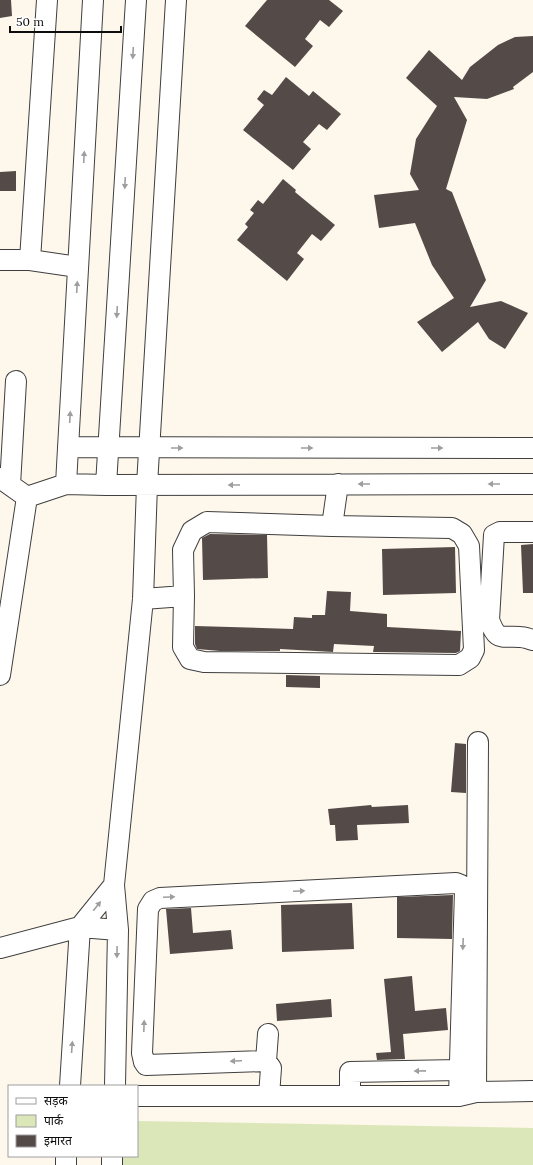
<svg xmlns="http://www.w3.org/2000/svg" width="533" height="1165" viewBox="0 0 533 1165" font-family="Lora,'Noto Sans Devanagari',serif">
<rect width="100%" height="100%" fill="#fef7ec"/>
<path fill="#dbe7b8" d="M137 1121 533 1128V1165H122V1156H137Z"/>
<path fill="#544b49" d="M0 0H11L12 16 0 18Z
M267 0H329L343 11 329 27 320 20 305 39 313 46 295 67 245 26Z
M533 36V72L513 87 514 89 487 99 454 97 467 120 446 189 452 192 486 280 470 307 501 301 528 313 505 349 489 339 478 322 442 352 417 322 454 298 432 265 415 223 379 228 374 195 419 190 410 174 416 139 437 106 406 78 429 50 462 80 470 67 498 45 515 37Z
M286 77 309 96 313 91 341 114 327 130 319 124 303 142 311 149 293 170 243 130 264 105 257 99 264 90 272 95Z
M16 171V191H0V172Z
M283 179 296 190 295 192 335 225 321 241 312 234 297 253 304 259 287 281 237 240 248 227 245 224 254 213 250 210 258 200 263 204Z
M210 534 267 535 268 578 203 580 202 538Z
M533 544V593H523L521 545Z
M455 547 456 593 383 595 382 549Z
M327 591 351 592 350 611 387 614V627L461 631 460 651 456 653 373 652 374 646 334 644 333 652 280 649V651H220L197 649 195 644V626L293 629 294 617 312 618V615H325Z
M286 675 320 676V688L286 687Z
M455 743 466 744V793L451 792Z
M371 805 372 807 408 805 409 823 357 825 358 840 336 841 335 825H330L328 809Z
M453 895 452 939 397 938V897Z
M352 903 354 949 282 952 281 905Z
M191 908 193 933 231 930 233 949 170 954 166 909Z
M412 976 415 1011 446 1008 448 1030 403 1034 405 1059 377 1060 376 1053 391 1052 384 979Z
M331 999 332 1017 277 1021 276 1004Z"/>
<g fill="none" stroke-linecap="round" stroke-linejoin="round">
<g stroke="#3f3f3f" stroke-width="22">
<path id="minor" d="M0 260H30L78 267
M30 260 47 0
M68 447 533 448
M0 478 27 497 66 484 106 485 533 484
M66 484 93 0
M10 485 16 381
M106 485 136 0
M533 532H500L494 535 489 620C498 643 501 635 520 637 524 637 529 639 533 640
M184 596 183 550 192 531 207 522 332 526
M143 599 184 596 183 647 190 659 204 662 459 665 470 658 474 650 469 546 462 534 452 528 332 526 338 484
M0 675 27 497
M0 948 80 927 118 930
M266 1061 268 1034
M70 1086 80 927 114 885
M115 1086 118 930 114 885 143 599 147 485 176 0
M476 1092 478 742
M137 1096H459L476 1092 533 1091
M269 1096 271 1068 266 1061 146 1065 144 1062 142 1053 148 909 153 901 160 898 456 883 461 885 465 890 459 1096
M350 1096V1072L459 1070
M66 1165V1156
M112 1165V1156"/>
</g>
<use href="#minor" stroke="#fff" stroke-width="20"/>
</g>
<defs><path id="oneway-solid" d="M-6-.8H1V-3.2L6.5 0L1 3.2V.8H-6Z"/></defs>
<g fill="#9e9e9e">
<use href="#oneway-solid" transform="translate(133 53) rotate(93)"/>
<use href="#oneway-solid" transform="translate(84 157) rotate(-87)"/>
<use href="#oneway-solid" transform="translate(125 183) rotate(93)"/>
<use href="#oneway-solid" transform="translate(77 287) rotate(-87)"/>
<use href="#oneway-solid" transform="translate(117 312) rotate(93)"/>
<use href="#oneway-solid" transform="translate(70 417) rotate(-87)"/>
<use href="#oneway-solid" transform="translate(177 448)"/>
<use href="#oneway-solid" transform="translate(307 448)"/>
<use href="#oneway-solid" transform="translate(437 448)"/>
<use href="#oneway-solid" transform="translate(364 484) rotate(180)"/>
<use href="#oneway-solid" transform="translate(494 484) rotate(180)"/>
<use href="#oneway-solid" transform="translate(234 485) rotate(180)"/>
<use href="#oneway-solid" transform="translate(299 891) rotate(-3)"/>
<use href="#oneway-solid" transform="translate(169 897) rotate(-3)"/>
<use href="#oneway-solid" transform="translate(97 906) rotate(-51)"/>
<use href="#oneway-solid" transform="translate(463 944) rotate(92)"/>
<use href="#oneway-solid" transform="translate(117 952) rotate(91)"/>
<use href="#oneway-solid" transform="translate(144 1026) rotate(-88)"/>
<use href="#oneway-solid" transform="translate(72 1047) rotate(-86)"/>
<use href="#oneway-solid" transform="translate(236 1061) rotate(178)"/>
<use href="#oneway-solid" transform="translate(420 1071) rotate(179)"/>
</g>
<rect x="8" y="1085" width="130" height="72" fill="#ffffff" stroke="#9e9e9e"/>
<rect x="16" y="1098" width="20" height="6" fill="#ffffff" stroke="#9e9e9e"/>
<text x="44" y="1105" font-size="12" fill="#0c0c0c">सड़क</text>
<rect x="16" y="1115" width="20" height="12" fill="#dbe7b8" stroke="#9e9e9e"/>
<text x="44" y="1125" font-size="12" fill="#0c0c0c">पार्क</text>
<rect x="16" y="1135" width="20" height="12" fill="#544b49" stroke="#9e9e9e"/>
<text x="44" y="1145" font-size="12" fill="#0c0c0c">इमारत</text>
<path d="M10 26v6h111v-6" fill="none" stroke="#0c0c0c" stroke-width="2"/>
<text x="16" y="26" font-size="12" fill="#0c0c0c" stroke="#ffffff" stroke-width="3" paint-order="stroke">50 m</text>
</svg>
